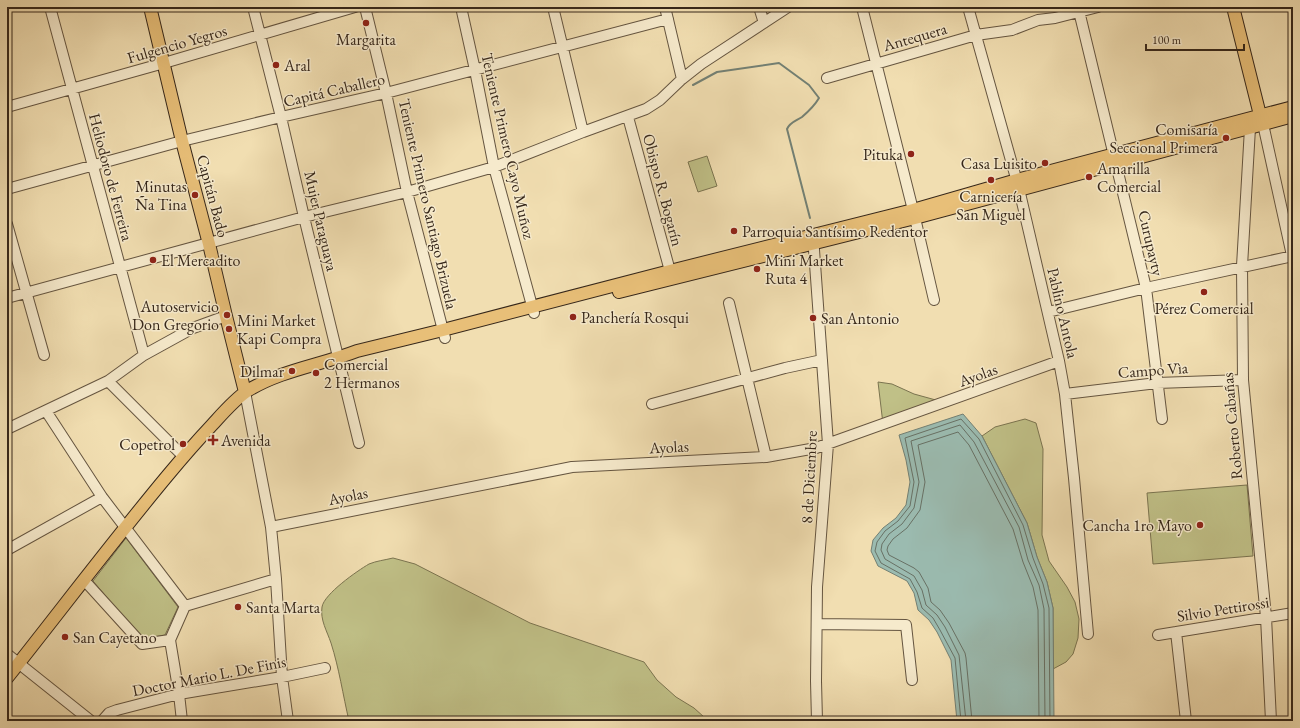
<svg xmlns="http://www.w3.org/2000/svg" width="1300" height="728" viewBox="0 0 1300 728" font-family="'EB Garamond',serif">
<rect width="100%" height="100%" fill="#f1deb1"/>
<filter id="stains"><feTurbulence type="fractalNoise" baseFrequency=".005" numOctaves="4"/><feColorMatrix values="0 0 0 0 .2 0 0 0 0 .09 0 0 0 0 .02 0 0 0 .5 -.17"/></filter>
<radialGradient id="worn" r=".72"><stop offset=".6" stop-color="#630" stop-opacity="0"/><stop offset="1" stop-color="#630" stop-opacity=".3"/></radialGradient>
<path fill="#c0c087" stroke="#7b7450" d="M707 156 717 186 698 192 688 162Z
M878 382 892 384 914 394 943 402 883 424Z
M1025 419 1036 423 1043 449 1042 535 1049 561 1067 587 1075 602 1079 619 1078 638 1073 654 1066 662 1053 669V608L1047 582 1037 557 1027 523 982 436 995 427Z
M1247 485 1253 556 1153 564 1147 493Z
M126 538 178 607 165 635 142 639 93 581Z
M393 558 415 564 530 623 644 662 657 680 676 697 694 708 704 717 706 721H349C343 695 339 668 331 643 327 631 320 620 322 607 324 594 357 571 369 564 376 561 385 560 393 558Z"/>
<path fill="#9bbbb0" stroke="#738074" d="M963 414 982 436 1027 523 1037 557 1047 582 1053 608 1054 721H957L951 660 937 632 929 620 918 610 914 593 907 581 878 566 871 551 873 540 883 528 896 518 906 505 910 482 906 460 899 435Z"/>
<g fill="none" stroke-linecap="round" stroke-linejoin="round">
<path stroke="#687165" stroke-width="1" d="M961 721 955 658 940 630 933 618 922 608 917 592 910 579 881 563 875 551 877 542 885 531 898 521 910 506 914 482 905 438 961 419 979 439 1023 525 1033 558 1043 584 1049 608 1050 721
M966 721 959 655 945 627 937 615 926 605 922 590 914 576 885 559 881 550 882 544 889 534 902 524 914 508 919 482 911 441 960 425 974 442 1019 527 1028 560 1039 585 1044 609 1045 721
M972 721 966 658 965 653 949 623 940 610 931 602 928 588 919 572 914 568 889 555 887 550 888 546 893 539 907 528 920 510 925 482 918 445 958 432 969 445 1013 529 1023 562 1033 587 1038 610 1039 721"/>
<path stroke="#738074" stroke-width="2" d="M693 85 717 72 779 63 809 85 819 98C815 105 809 111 802 117 796 121 790 122 787 129L810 218"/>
<g stroke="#655540" stroke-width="12">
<path id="minor" d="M50 7 144 355
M253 7 281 117 304 217 359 443
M365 7 386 93 407 192 445 338
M461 7 475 70 494 167 534 313
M553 7 583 132
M665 7 682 79
M759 7 764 23
M862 7 915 218 934 300
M968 7 1019 189 1059 361 1065 394 1074 478 1088 634
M1078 7 1146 288 1162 419
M827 78 976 35 1012 30 1038 20 1055 18 1098 7
M7 107 164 63 355 7
M628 117 670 271
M1261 118 1263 124 1293 260
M1250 128 1242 266 1243 380 1266 617 1271 721
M7 189 182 141 281 117 386 93 668 19
M7 224 44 355
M813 236 828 444 817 587 816 681 817 721
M7 298 304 217 407 192 494 167 583 132 646 109 660 100 682 79 701 64 788 7
M729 303 766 457
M1048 312 1146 288 1293 256
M108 381 183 456
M245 392 271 527 276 579 282 677 288 721
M1065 394 1157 383 1243 380
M652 404 785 368 822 360
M46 411 102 497 185 606
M7 429 108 381 144 355 193 328 226 316
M271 527 572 467 766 457 816 448 1059 361
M7 550 102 497
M84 580 142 644 170 640
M817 624 906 625 912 680
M1176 632 1186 721
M1158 635 1293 613
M7 654 91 721
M102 721 109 713 117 710 179 694 282 677 325 668
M182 721 179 694 170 640 185 606 276 579"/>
</g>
<g stroke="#36271a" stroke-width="14">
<path id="major" d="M150 7 182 141 209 244 226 316 245 392
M1233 7 1260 115
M619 292 915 218 1293 116
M7 678C61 610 113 541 168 475 183 457 197 441 212 425 223 413 234 400 247 391 281 370 321 365 357 351L443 330 670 271 913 210 1017 180 1293 107"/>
</g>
<use href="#minor" stroke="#f6eacc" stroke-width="10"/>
<use href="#major" stroke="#e8bf78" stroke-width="12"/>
</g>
<g fill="#8f2418" stroke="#f6eacc" stroke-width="1.5">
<circle cx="366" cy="23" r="4"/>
<circle cx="276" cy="65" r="4"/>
<circle cx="1226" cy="138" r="4"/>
<circle cx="911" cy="154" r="4"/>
<circle cx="1045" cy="163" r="4"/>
<circle cx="1089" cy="177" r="4"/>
<circle cx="991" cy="180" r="4"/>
<circle cx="195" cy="195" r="4"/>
<circle cx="734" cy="231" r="4"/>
<circle cx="153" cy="260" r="4"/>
<circle cx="757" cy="269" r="4"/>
<circle cx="1204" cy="292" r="4"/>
<circle cx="227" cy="315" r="4"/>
<circle cx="573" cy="317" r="4"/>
<circle cx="813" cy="318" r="4"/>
<circle cx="229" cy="329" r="4"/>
<circle cx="292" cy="371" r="4"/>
<circle cx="316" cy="373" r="4"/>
<path d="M211 434h4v4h4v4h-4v4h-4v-4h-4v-4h4z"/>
<circle cx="183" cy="444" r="4"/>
<circle cx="1200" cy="525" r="4"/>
<circle cx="238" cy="607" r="4"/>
<circle cx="65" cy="637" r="4"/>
</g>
<g text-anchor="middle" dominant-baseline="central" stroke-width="3" stroke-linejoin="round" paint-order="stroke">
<g font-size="16" fill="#36271a" stroke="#f6eacc">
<text transform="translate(915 37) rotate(-16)">Antequera</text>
<text transform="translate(177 44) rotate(-16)">Fulgencio Yegros</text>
<text transform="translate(334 90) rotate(-13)">Capitá Caballero</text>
<text transform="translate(508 146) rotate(77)">Teniente Primero Cayo Muñoz</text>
<text transform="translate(111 177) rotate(75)">Heliodoro de Ferreira</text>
<text transform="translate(663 190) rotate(75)">Obispo R. Bogarín</text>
<text transform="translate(213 196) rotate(75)">Capitán Bado</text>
<text transform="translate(428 204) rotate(77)">Teniente Primero Santiago Brizuela</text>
<text transform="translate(321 221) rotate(77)">Mujer Paraguaya</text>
<text transform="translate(1151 243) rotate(77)">Curupayty</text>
<text transform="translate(1063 313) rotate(77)">Pablino Antola</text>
<text transform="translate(1153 370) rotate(-4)">Campo Vìa</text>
<text transform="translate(978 375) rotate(-20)">Ayolas</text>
<text transform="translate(1232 426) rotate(-95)">Roberto Cabañas</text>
<text transform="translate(669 447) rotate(-3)">Ayolas</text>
<text transform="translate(809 477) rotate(-87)">8 de Diciembre</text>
<text transform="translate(348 496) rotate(-11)">Ayolas</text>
<text transform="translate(1223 609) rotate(-9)">Silvio Pettirossi</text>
<text transform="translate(209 676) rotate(-11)">Doctor Mario L. De Finis</text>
</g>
<g font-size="16" fill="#36271a" stroke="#f6eacc" text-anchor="start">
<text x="366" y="39" text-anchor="middle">Margarita</text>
<text x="284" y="65">Aral</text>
<text x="1218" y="129" text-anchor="end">Comisaría<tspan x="1218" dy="18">Seccional Primera</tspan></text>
<text x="903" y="154" text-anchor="end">Pituka</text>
<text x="1037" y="163" text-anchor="end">Casa Luisito</text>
<text x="1097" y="168">Amarilla<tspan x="1097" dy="18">Comercial</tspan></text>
<text x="187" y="186" text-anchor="end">Minutas<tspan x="187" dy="18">Ña Tina</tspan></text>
<text x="991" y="196" text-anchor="middle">Carnicería<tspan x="991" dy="18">San Miguel</tspan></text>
<text x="742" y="231">Parroquia Santísimo Redentor</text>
<text x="161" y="260">El Mercadito</text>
<text x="765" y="260">Mini Market<tspan x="765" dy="18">Ruta 4</tspan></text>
<text x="219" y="306" text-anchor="end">Autoservicio<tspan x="219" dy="18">Don Gregorio</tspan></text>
<text x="1204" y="308" text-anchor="middle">Pérez Comercial</text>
<text x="581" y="317">Panchería Rosqui</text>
<text x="821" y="318">San Antonio</text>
<text x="237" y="320">Mini Market<tspan x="237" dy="18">Kapi Compra</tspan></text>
<text x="324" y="364">Comercial<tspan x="324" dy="18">2 Hermanos</tspan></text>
<text x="284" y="371" text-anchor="end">Dilmar</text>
<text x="221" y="440">Avenida</text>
<text x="175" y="444" text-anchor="end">Copetrol</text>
<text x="1192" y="525" text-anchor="end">Cancha 1ro Mayo</text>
<text x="246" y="607">Santa Marta</text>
<text x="73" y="637">San Cayetano</text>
</g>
</g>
<rect width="1300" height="728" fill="none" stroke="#f1deb1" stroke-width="24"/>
<rect x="8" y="8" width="1284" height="712" fill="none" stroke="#36271a" stroke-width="2"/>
<rect x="12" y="12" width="1276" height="704" fill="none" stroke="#36271a"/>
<path d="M1146 44v6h98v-6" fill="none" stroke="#36271a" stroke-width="2"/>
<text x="1152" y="44" font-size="12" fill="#36271a" stroke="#f6eacc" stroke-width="3" paint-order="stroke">100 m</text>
<rect width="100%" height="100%" filter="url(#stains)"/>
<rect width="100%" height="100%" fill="url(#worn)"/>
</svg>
